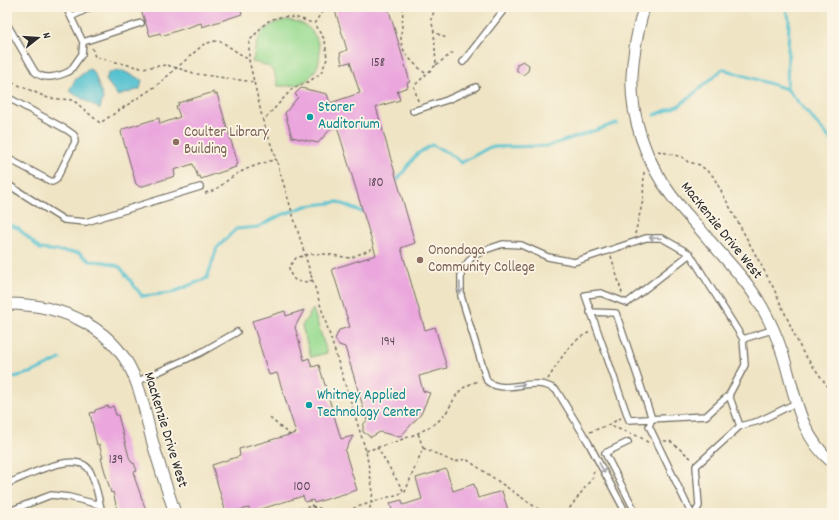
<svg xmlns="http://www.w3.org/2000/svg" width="839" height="520" viewBox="0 0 839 520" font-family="Dekko,sans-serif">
<rect width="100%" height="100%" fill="#fcf5e5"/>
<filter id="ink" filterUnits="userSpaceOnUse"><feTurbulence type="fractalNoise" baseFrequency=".025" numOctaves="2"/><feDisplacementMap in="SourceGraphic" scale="8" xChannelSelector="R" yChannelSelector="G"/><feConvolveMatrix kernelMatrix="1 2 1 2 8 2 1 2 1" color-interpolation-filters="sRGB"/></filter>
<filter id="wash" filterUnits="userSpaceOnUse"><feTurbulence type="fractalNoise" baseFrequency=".012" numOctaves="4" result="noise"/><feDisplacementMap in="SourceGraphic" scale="16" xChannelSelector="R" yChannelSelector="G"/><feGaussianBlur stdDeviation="0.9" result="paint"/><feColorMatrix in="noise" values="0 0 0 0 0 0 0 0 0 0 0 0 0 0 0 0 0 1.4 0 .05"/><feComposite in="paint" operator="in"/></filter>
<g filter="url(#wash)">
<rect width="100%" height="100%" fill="#efe4c4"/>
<path fill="#99db92" stroke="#62835e" d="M286 20C293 21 300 22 306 26 325 40 324 69 305 81 297 86 287 86 278 86 274 67 270 65 252 62 255 56 254 52 256 46 259 30 272 23 286 20Z
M313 309 327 353 311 357 302 326Z"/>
<path fill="#56c2d0" stroke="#40767e" d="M89 69 94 72 103 98 100 109 69 91 75 80Z
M123 71 142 80 140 89 118 96 106 80 109 72Z"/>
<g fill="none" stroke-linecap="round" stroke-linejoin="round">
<path stroke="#56c2d0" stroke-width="3" d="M785 7 789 19 787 89
M655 115 680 105 723 69 787 89 832 141
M395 183 417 154 432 145 449 153 461 163 490 147 548 146 617 123
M7 224 18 228 40 249 79 253 90 261 105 262 120 267 142 296 171 293 207 278 217 248 236 229 258 227 279 216 306 206 338 202 362 212 366 209
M7 379 33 372 60 359"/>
</g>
<g id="blocks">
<path fill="#eaa6dd" d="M140 7H240L242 14 202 27 201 23 161 36 160 33 150 36Z
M334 7H388L410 82 407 83 408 87 397 91 400 100 376 107 415 243 401 248 425 330 435 327 447 368 419 376 423 391 430 393 421 414 400 437 380 432 371 437 363 432V425L367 420 345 347 339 345 335 339 339 330 350 327 332 269 376 255 336 123 318 143 292 137 285 113 298 97 295 94 301 88 327 94 330 103 360 93 350 62 342 64 340 53 347 50Z
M523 61 529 65 528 71 523 75 517 71V64Z
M214 92V94H217L238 164 235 165 236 167 201 179 200 176 198 177 193 164 174 170 175 176 140 187 136 184 121 132 123 129 159 118 160 124 180 117 176 106 179 105 178 103Z
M304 310 295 327 304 360 309 358 312 367 319 365 341 439 353 436 345 451 357 490 314 503 313 500 305 502 303 496 258 510 257 513H250L249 508 226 513 212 465 240 456 239 449 296 433 277 373 269 375 252 321 285 311 286 316Z
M108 406 109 408 113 406 116 415H118L129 457 132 463H134L137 471 134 472 135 479 147 513H118L113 492 111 493 101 458H103L99 444 97 445 90 413 95 412V410Z
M446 469 453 491 474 484 478 498 502 491 509 513H393L390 503 402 500 403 505 422 499 416 478Z"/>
</g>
</g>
<g filter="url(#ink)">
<use href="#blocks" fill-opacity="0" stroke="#706c61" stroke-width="1"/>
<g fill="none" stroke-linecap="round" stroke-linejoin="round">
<g stroke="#706c61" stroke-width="8">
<path id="lane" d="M66 7 83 42 141 23
M71 17 91 7
M7 24 35 72C44 81 60 76 70 71L82 54 83 42
M463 62 506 7
M7 97 67 130 74 135 75 142 56 180 52 182 7 158
M413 111 447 100 476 87
M7 184 64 220 86 222 200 187
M690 254 627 303 601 293 585 295 629 420 706 416 729 395
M590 312 616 313 652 419 649 426 691 513
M136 382 200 353 237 332
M740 426 759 421 796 403
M628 442 605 453 636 513
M7 484C24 477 78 448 90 471 96 483 99 500 102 513
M7 512 51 495 69 497 100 505
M626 513 588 442 557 391C534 373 506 397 487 381L461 296V271L472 257 485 250 503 244 521 245 548 257 574 262 646 238H662L690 254 743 339 772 330
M695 513 699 506 696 466 740 426 729 395 745 365 743 339"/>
</g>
<g stroke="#706c61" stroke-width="13">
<path id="street" d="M644 7C638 29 633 52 632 76 630 116 646 162 671 195 683 211 697 225 710 241 728 262 749 283 762 307 770 321 777 337 782 352 795 391 798 434 832 462
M7 304C63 304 118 328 137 384 144 402 147 422 152 440 159 465 167 489 175 513"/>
</g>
<path stroke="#706c61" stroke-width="1.5" stroke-dasharray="3 3" stroke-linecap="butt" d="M402 7C404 18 401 28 401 39 401 54 416 65 426 74
M436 7 431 19 434 32 446 38
M92 48 95 57 141 68 167 65 197 74 254 82
M436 65 455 51
M7 80 48 98 73 100 100 123 156 86 204 44 219 40 249 60
M418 101 414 86 436 65 434 32
M263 121 249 60V41C255 35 261 27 267 22 280 13 301 17 313 24
M658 151 682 157 688 162 700 165 713 176 773 287 802 351 831 391 832 397
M277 162 263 121 292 89 310 81 321 73 327 59 325 40 314 24 325 7
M205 193C217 191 222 184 232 177 245 168 261 164 276 159
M635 234 643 200 644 171
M611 256 622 293
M311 275 366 451 373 492 369 513
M313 280C299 284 291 282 289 267L296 258 309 254H325L350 258 374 248
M548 379C559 362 570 339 591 332
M270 418 291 436
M608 425 621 418
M590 432 608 425 640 437 649 443
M664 441H670L692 459
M377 447 404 492
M423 448 454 462 466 459 544 513
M366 451C390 443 416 437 437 422 456 408 449 389 479 381
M313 507 319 513
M283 513 312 506 335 513
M310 513 312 506 310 501
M349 513 354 508 405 492 423 448 418 433
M566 513 593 477 594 469"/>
<use href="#lane" stroke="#fff" stroke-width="5.5"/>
<use href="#street" stroke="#fff" stroke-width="11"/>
<path stroke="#706c61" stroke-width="1.5" stroke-dasharray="3 3" stroke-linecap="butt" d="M277 162 311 275"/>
</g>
<defs><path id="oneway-shaft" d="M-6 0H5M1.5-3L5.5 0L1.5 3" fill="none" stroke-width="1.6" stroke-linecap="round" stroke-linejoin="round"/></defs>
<g stroke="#a0a0a0">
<use href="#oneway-shaft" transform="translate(655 238) rotate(-177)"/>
<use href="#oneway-shaft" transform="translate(460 288) rotate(89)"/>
<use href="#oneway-shaft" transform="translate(519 385) rotate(-7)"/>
<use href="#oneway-shaft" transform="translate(602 468) rotate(62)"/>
</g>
</g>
<g fill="#0f9aa8" stroke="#fcf5e5" stroke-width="1.5">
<circle cx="310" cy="117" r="4"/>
<circle cx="309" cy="405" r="4"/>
</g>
<g fill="#8d6e63" stroke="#fcf5e5" stroke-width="1.5">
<circle cx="176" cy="142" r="4"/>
<circle cx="420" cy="260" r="4"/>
</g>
<g text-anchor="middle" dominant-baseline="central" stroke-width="3.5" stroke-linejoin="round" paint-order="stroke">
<g font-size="13" fill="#5b4a58">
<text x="378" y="63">158</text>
<text x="376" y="183">180</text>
<text x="388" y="342">194</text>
<text x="116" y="460">139</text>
<text x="302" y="487">100</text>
</g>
<g font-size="15" fill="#0d838f" stroke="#fcf5e5" text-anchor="start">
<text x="318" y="108">Storer<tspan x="318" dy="17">Auditorium</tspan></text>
<text x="317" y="396">Whitney Applied<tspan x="317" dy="17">Technology Center</tspan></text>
</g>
<g font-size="15" fill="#785e54" stroke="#fcf5e5" text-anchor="start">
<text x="184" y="133">Coulter Library<tspan x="184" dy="17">Building</tspan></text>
<text x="428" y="251">Onondaga<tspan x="428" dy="17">Community College</tspan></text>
</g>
<g font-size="15" fill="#2b2b2b" stroke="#fcf5e5">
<text transform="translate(721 231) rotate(51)">MacKenzie Drive West</text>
<text transform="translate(165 430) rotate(73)">MacKenzie Drive West</text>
</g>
</g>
<rect width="839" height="520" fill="none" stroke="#fcf5e5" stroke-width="24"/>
<g transform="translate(38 38) rotate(73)" stroke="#fcf5e5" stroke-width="3" paint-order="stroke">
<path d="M0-3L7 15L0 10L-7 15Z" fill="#2b2b2b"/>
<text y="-6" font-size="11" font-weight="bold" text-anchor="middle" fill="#2b2b2b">N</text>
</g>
</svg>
